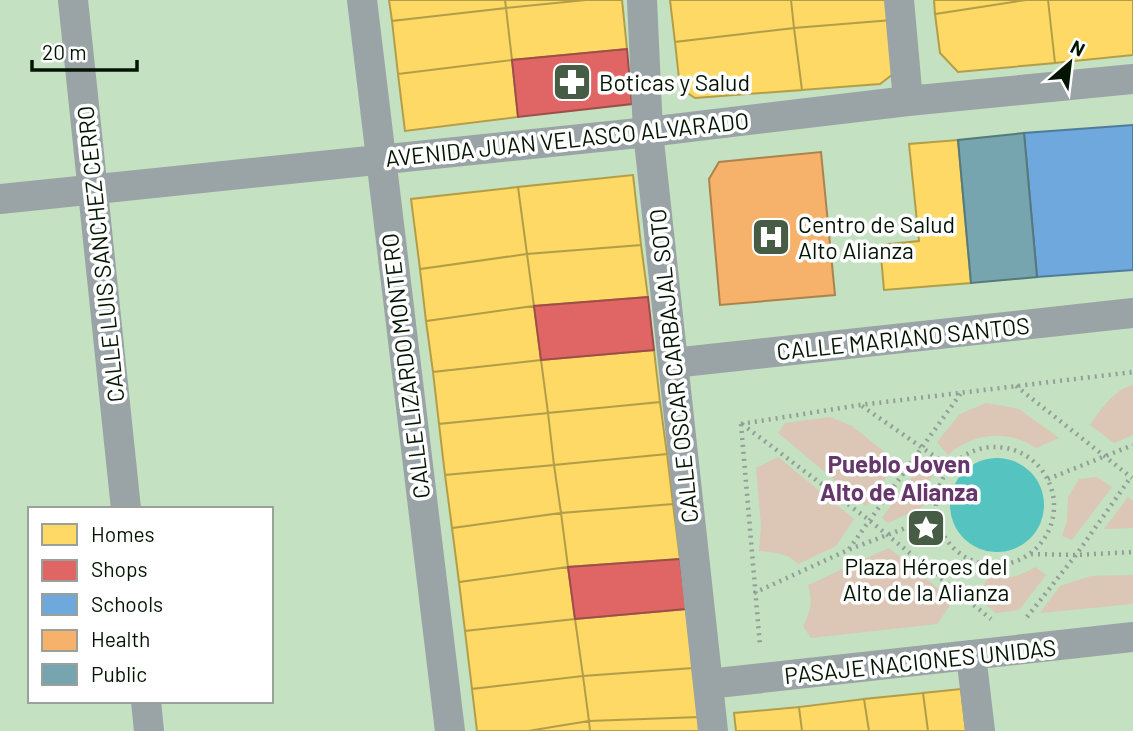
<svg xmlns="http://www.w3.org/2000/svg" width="1133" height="731" viewBox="0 0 1133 731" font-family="Barlow,sans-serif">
<rect width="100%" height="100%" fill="#c4e1c1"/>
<path fill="#dcc6b6" d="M1133 385V435L1114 443 1090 425C1100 410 1115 389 1133 385Z
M986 403 1019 409 1059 438 1036 448C1008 429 972 433 948 455L937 442 960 414Z
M830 417 852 426 897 462 866 506 778 433 785 423Z
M778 457 854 519 836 546 798 564C788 553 773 552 759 551L761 525 756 468Z
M924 460 937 467 928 484 924 506 888 523 882 518Z
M1097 477 1112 487 1072 540 1062 536 1067 521 1068 497 1079 479Z
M1128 497 1133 501V528L1104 529Z
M889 548 953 601 937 624 811 638 803 626C811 611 813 601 808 585Z
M1035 567 1046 575 1019 610 996 613 977 597 988 578C1005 579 1020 577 1035 567Z
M1133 575V604L1040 613 1060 586 1091 576Z"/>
<path fill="#55c3c0" d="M950 505a47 47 0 1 1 94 0a47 47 0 1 1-94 0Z"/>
<path fill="#ffd966" stroke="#b39e48" stroke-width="2" d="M389 0H505L506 8 392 21Z
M505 0H586L506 8Z
M586 0H622L627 49 512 60 506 8Z
M670 0H791L794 28 675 42Z
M791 0H890L892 20 794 28Z
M934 0H1026L935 14Z
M1026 0H1048L1055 63 958 72 940 53 935 14Z
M1048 0H1133V55L1055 63Z
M506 8 512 60 398 74 392 21Z
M892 20 897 71 880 84 802 90 794 28Z
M794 28 802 90 695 98 680 88 675 42Z
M512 60 518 117 405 131 398 74Z
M958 140 971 283 884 290 880 245 919 241 909 144Z
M633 175 641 245 527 254 518 187Z
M518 187 527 254 420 269 411 199Z
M641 245 648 297 534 306 527 254Z
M527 254 534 306 426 321 420 269Z
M534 306 541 360 433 372 426 321Z
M654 350 660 402 548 413 541 360Z
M541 360 548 413 439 424 433 372Z
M660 402 667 454 554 465 548 413Z
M548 413 554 465 445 475 439 424Z
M667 454 673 504 561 513 554 465Z
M554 465 561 513 452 528 445 475Z
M673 504 680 559 568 567 561 513Z
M561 513 568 567 459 582 452 528Z
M568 567 575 619 465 631 459 582Z
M686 609 693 668 583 676 575 619Z
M575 619 583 676 472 689 465 631Z
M693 668 699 717 589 721 583 676Z
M583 676 589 721 528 731H477L472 689Z
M961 689 966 731H928L923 693Z
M923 693 928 731H869L864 699Z
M864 699 869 731H802L799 707Z
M799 707 802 731H736L734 713Z
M699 717 700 731H590L589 721Z
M589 721 590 731H528Z"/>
<path fill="#e06666" stroke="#9e4e48" stroke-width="2" d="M627 49 632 104 518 117 512 60Z
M648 297 654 350 541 360 534 306Z
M680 559 686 609 575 619 568 567Z"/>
<path fill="#6fa8dc" stroke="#4f7c9b" stroke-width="2" d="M1133 125V270L1037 277 1024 133Z"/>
<path fill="#f6b26b" stroke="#ad834c" stroke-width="2" d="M821 152 835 295 720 305 709 179 719 162Z"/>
<path fill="#76a5af" stroke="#547a7b" stroke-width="2" d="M1024 133 1037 277 971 283 958 140Z"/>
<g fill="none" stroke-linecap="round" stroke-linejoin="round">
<path stroke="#929e98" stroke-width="4.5" stroke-dasharray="2 5" stroke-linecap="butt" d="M1016 386 1132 478
M862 406 950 467
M741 424 760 646
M741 424 860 405 1133 372
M742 424 869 520 991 619
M936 506a59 59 0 1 1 118 0a59 59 0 1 1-118 0Z
M1048 479 1133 445
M849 549 961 393
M1031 554 1076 555 1133 552
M754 593 848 550 937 516
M1027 617 1076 555 1131 477"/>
<path stroke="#9aa3a6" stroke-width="30" d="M73 0 126 509
M362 0 450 731
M642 0 648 132 713 731
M899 0 908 101
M0 199 648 132 908 101 1133 79
M673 363 1133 313
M971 655 980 731
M708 684 1133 637
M146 701 149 731"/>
</g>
<defs>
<g id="pharmacy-square" transform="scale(2.0125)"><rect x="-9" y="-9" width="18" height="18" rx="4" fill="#475c45" stroke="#fff"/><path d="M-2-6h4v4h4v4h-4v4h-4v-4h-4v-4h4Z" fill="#fff"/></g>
<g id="hospital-square" transform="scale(2.0125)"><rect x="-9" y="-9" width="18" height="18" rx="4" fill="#475c45" stroke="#fff"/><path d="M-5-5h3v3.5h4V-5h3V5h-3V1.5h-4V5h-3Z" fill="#fff"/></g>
<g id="sight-square" transform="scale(2.0125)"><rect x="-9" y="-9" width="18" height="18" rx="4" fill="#475c45" stroke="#fff"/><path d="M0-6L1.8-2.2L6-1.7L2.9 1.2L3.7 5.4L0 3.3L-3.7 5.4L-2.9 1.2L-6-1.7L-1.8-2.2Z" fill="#fff"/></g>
</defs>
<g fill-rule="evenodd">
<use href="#pharmacy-square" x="572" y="82"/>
<use href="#hospital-square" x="771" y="237"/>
<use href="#sight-square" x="926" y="528"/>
</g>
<g text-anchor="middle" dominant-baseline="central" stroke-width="7" stroke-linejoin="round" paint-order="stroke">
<g font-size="23" fill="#031502" stroke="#fff" text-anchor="start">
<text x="599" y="82">Boticas y Salud</text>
<text x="798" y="224">Centro de Salud<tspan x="798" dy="26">Alto Alianza</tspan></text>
<text x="926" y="566" text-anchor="middle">Plaza Héroes del<tspan x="926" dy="26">Alto de la Alianza</tspan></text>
</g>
<g font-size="23" fill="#031502" stroke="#fff">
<text transform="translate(567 139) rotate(-6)">AVENIDA JUAN VELASCO ALVARADO</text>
<text transform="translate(100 254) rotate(-96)">CALLE LUIS SANCHEZ CERRO</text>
<text transform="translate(903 338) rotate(-6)">CALLE MARIANO SANTOS</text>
<text transform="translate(405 366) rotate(-97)">CALLE LIZARDO MONTERO</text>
<text transform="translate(673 366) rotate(-96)">CALLE OSCAR CARBAJAL SOTO</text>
<text transform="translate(920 661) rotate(-6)">PASAJE NACIONES UNIDAS</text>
</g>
<g font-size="24" font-weight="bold" fill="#65376c" stroke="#fff">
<text x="899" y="463">Pueblo Joven<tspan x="899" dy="28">Alto de Alianza</tspan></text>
</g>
</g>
<rect x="28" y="507" width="245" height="196" fill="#ffffff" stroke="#9aa19a" stroke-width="2"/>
<rect x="42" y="524" width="35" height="21" fill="#ffd966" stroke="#9aa19a" stroke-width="2"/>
<text x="91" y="542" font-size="21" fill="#031502">Homes</text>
<rect x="42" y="560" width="35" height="21" fill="#e06666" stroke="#9aa19a" stroke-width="2"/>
<text x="91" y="577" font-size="21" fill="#031502">Shops</text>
<rect x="42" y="594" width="35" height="21" fill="#6fa8dc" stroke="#9aa19a" stroke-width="2"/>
<text x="91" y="612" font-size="21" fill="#031502">Schools</text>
<rect x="42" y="630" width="35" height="21" fill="#f6b26b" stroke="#9aa19a" stroke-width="2"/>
<text x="91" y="647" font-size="21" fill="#031502">Health</text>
<rect x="42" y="664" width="35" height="21" fill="#76a5af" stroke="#9aa19a" stroke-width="2"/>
<text x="91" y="682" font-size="21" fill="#031502">Public</text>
<g transform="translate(1070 63) rotate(28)" stroke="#ffffff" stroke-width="5" paint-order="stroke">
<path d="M0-5L12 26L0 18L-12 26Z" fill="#031502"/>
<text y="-10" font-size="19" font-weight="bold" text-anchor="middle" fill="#031502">N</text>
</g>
<path d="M32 60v10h105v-10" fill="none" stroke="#031502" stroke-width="3.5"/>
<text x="42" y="60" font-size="21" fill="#031502" stroke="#ffffff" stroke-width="5" paint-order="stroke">20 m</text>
</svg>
